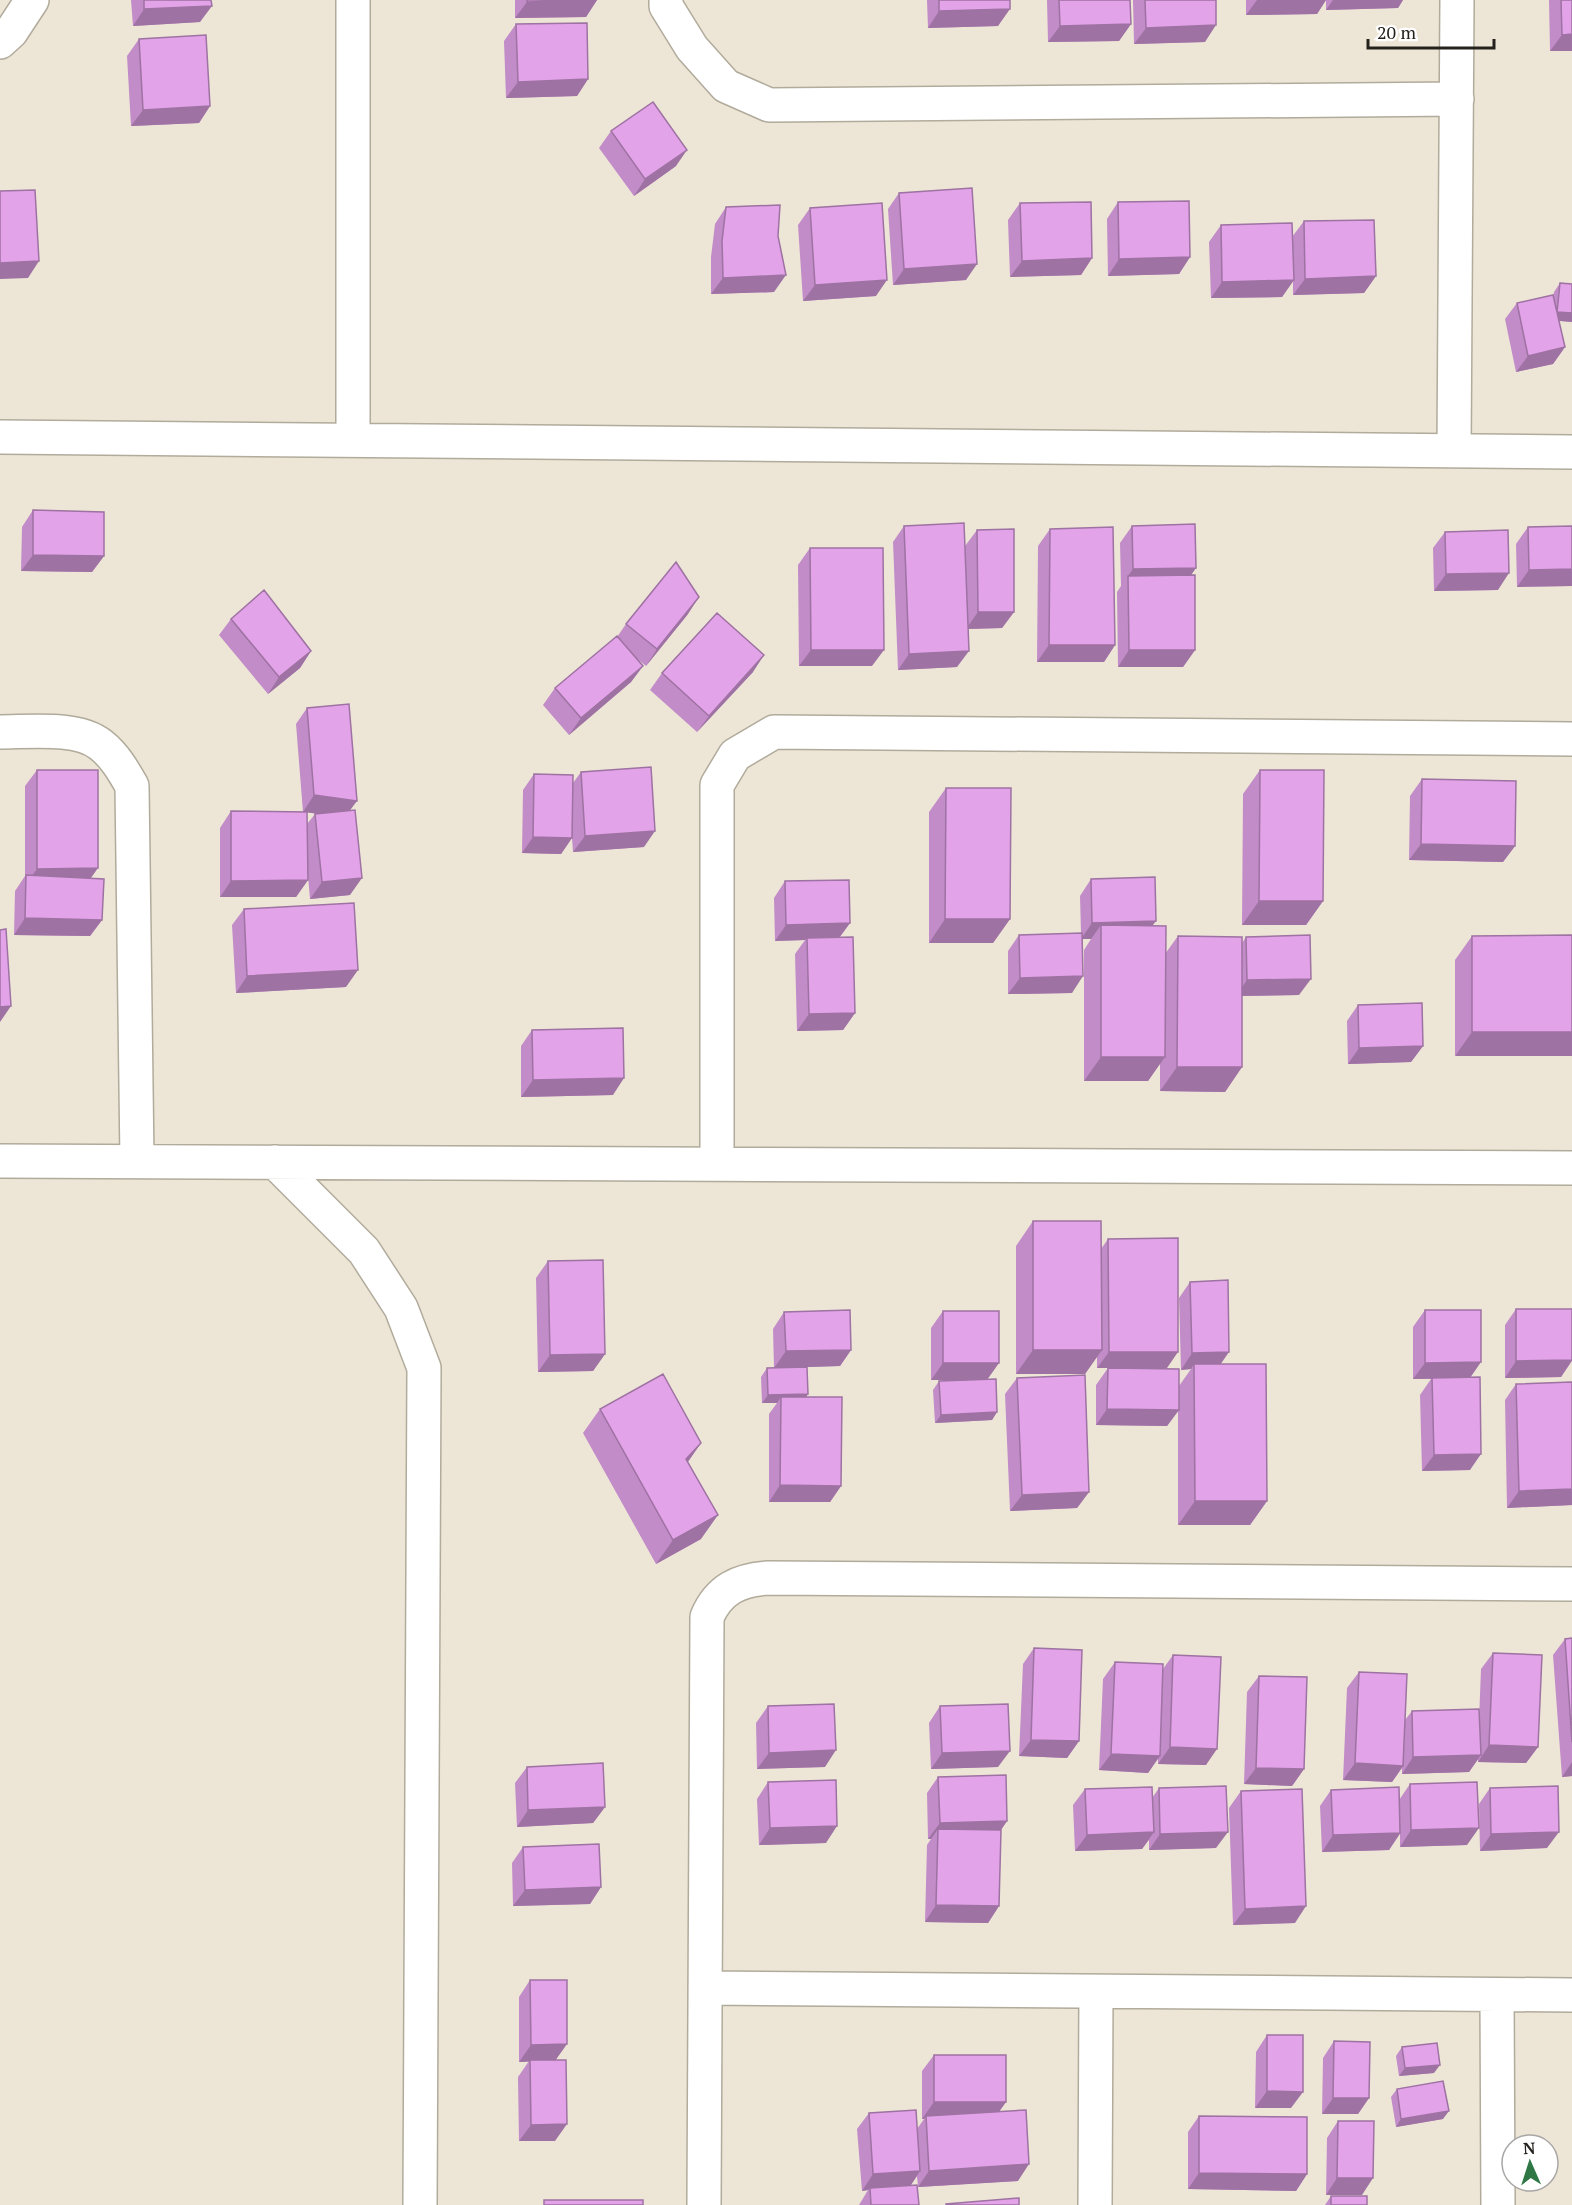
<svg xmlns="http://www.w3.org/2000/svg" width="1572" height="2205" viewBox="0 0 1572 2205" font-family="'PT Serif',serif">
<rect width="100%" height="100%" fill="#ede6d7"/>
<g fill="none" stroke-linecap="round" stroke-linejoin="round">
<g stroke="#b1ab9c" stroke-width="36">
<path id="minor" d="M353 0V439
M666 0V6L692 48 726 86 769 105 1457 99
M0 42 11 32 32 0
M0 437 1572 452
M1454 451 1457 0
M0 732C29 732 78 726 101 745 115 756 124 772 132 786L137 1161
M0 1161 1572 1168
M275 1162 364 1251 401 1308 424 1368 420 2205
M717 1163V785L735 755 774 732 1572 739
M707 1988 1572 1995
M1497 1995 1498 2205
M704 2205 707 1617C719 1589 739 1580 768 1578L1572 1584
M1095 2205 1096 1993"/>
</g>
<use href="#minor" stroke="#fff" stroke-width="33"/>
</g>
<path fill="#c28cc8" fill-rule="evenodd" d="M131 0H211L200 22 133 26Z
M515 0H597L586 17 515 18Z
M927 0H1010L998 26 928 28Z
M1047 0H1130L1131 24 1119 41 1048 42Z
M1133 0H1216L1205 42 1134 44Z
M1246 0H1403L1398 8 1326 10V0L1317 14 1246 15Z
M1549 0H1572V51H1550Z
M516 24 588 79 577 96 506 98 504 41Z
M139 39 210 106 199 123 131 126 127 56Z
M611 131 676 166 634 196 599 148Z
M899 193 966 280 893 285 888 209Z
M1118 202 1190 257 1179 274 1108 276 1107 219Z
M1020 203 1092 258 1081 275 1010 277 1008 220Z
M726 207 774 292 711 294V257L715 224Z
M810 208 876 296 803 301 798 225Z
M1304 221 1376 276 1364 293 1293 295V281L1282 297 1211 298 1209 242 1221 225 1292 237Z
M1560 283 1572 322 1559 321 1565 347 1553 364 1516 372 1505 319 1517 303 1553 297 1554 292Z
M33 510 104 556 92 572 21 571 22 527Z
M904 526 966 576 965 546 977 530 1014 612 1002 628 968 629 957 667 898 670 893 542Z
M1132 526 1191 575 1195 650 1183 667H1118L1117 592 1121 586 1120 543Z
M1572 526V586L1517 587 1516 544 1528 527Z
M1050 529 1115 645 1104 662H1037L1038 546Z
M1445 532 1498 590 1434 591 1433 548Z
M810 548 872 666H799L798 565Z
M688 614 646 666 636 658 643 666 631 682 569 735 543 705 555 688 617 637 626 624Z
M231 619 311 651 300 668 268 694 219 635Z
M753 672 697 732 650 690 662 673Z
M307 708 350 810V895L310 899 308 876V880L296 897H220V828L231 811 303 812 296 724ZM307 812 318 814H315L307 824Z
M37 770 91 878 102 920 90 936 14 935 15 891 25 876V786Z
M1260 770 1323 901 1306 925H1242L1243 794Z
M581 772 644 847 573 852 572 838 561 854 522 853 523 790 534 774 573 783Z
M1422 779 1515 846 1503 862 1409 860 1410 796Z
M946 788 1010 919 993 943H929V812Z
M1091 879 1152 925 1165 954 1178 936 1242 943 1246 937 1299 995 1242 996V1067L1225 1092 1160 1091V1063L1148 1081H1084V950L1091 939H1083L1072 993 1008 994V951L1019 935 1081 933 1080 896Z
M785 881 850 923 840 937 855 1013 843 1030 797 1031 795 954 805 940 775 941 774 898Z
M244 909 346 987 236 993 232 925Z
M1572 935 1455 1056V960L1472 936Z
M1358 1005 1423 1046 1411 1062 1348 1064 1347 1021Z
M532 1030 613 1095 521 1097V1046Z
M1033 1221 1101 1249 1108 1239 1167 1368H1127L1179 1386 1191 1369 1181 1370 1179 1298 1190 1282 1221 1364 1267 1501 1250 1525H1178V1411L1167 1426 1096 1425V1385L1108 1368H1097V1356L1085 1374H1016V1246Z
M548 1261 605 1354 593 1371 538 1372 536 1278Z
M1516 1309H1572V1361L1561 1377 1505 1378V1325Z
M1425 1310 1470 1377V1470L1422 1471 1420 1395 1431 1379H1413V1327Z
M943 1311 988 1379 997 1412 992 1420 935 1423 933 1390 939 1381 974 1380H931V1328Z
M784 1312 851 1350 840 1366 807 1367 808 1394 806 1397 841 1486 830 1502H769V1414L777 1403H762L761 1377 767 1368H774L773 1329Z
M1017 1378 1089 1492 1077 1508 1010 1511 1005 1394Z
M1516 1384 1572 1505 1507 1508 1505 1400Z
M600 1409 701 1443 688 1462 701 1539 656 1564 583 1433Z
M1572 1638V1776L1562 1777 1553 1655 1565 1639Z
M1034 1648 1079 1741 1067 1758 1019 1756 1023 1664Z
M1493 1653 1538 1747 1526 1763 1478 1762V1759L1469 1772 1402 1774V1768L1392 1782 1343 1780 1347 1688 1359 1672 1405 1720 1412 1711 1479 1721 1481 1669Z
M1173 1655 1206 1765 1158 1764V1758L1148 1773 1099 1770 1103 1679 1115 1662 1163 1669Z
M1259 1676 1304 1769 1292 1786 1244 1784 1247 1692Z
M768 1706 825 1767 757 1769 756 1723Z
M940 1706 998 1767 931 1769 929 1723Z
M527 1767 605 1807 593 1823 517 1827 515 1783Z
M938 1777 1007 1821 1001 1830 999 1906 988 1923 925 1922 927 1845 931 1839H928L927 1793Z
M768 1782 826 1843 759 1845 757 1799Z
M1410 1784 1467 1845 1400 1847V1834L1389 1850 1322 1852 1320 1806 1331 1790 1399 1800Z
M1159 1788 1216 1848 1149 1850V1840L1142 1849 1075 1851 1073 1805 1085 1789 1152 1798Z
M1490 1788 1547 1848 1480 1851 1479 1804Z
M1241 1791 1295 1923 1233 1925 1229 1808Z
M523 1847 601 1887 590 1904 513 1906 512 1863Z
M530 1980 556 2060 555 2141H519L518 2077 529 2061 519 2062V1997Z
M1267 2035 1291 2108H1255L1256 2052Z
M1334 2041 1369 2098 1358 2114H1322L1323 2058Z
M1402 2047 1434 2073 1399 2076 1396 2056Z
M934 2055 1006 2102 999 2111 1018 2181 918 2187 917 2176 911 2185 919 2205H859L868 2190 862 2191 857 2129 869 2113 917 2129 924 2119H922V2071Z
M1397 2089 1443 2119 1396 2127 1391 2097Z
M1199 2116 1307 2174 1296 2191 1188 2189V2132Z
M1338 2121 1362 2195H1326L1327 2138Z
M1331 2196 1367 2205H1325Z"/>
<path fill="#9e72a2" d="M597 0 586 17 515 18 527 2Z
M1257 0H1326L1317 14 1246 15Z
M1333 0H1403L1398 8 1326 10Z
M212 6 200 22 133 26 144 9Z
M1010 9 998 26 928 28 939 11Z
M1131 24 1119 41 1048 42 1060 26Z
M1216 25 1205 42 1134 44 1146 28Z
M1572 34V51H1550L1562 35Z
M588 79 577 96 506 98 518 82Z
M210 106 199 123 131 126 143 110Z
M687 150 676 166 634 196 645 179Z
M1190 257 1179 274 1108 276 1119 259Z
M1092 258 1081 275 1010 277 1022 261Z
M39 261 28 278 0 279V263Z
M977 264 966 280 893 285 904 269Z
M786 275 774 292 711 294 723 278Z
M1376 276 1364 293 1293 295 1305 279Z
M887 280 876 296 803 301 815 285Z
M1294 280 1282 297 1211 298 1222 282Z
M1557 312 1572 313V322L1551 320Z
M1565 347 1553 364 1516 372 1528 356Z
M33 555 104 556 92 572 21 571Z
M1196 568 1185 584 1128 576 1121 586 1133 569Z
M1572 569V586L1517 587 1529 570Z
M1509 573 1498 590 1434 591 1446 574Z
M699 597 688 614 646 666 657 649Z
M978 612H1014L1002 628 966 629Z
M1049 645H1115L1104 662H1037Z
M811 650H884L872 666H799Z
M1129 650H1195L1183 667H1118Z
M311 651 300 668 268 694 279 677Z
M969 651 957 667 898 670 909 654Z
M764 655 753 672 697 732 709 716Z
M643 666 631 682 569 735 581 718Z
M314 795 357 801 345 817 303 812Z
M655 831 644 847 573 852 585 836Z
M533 837 572 838 561 854 522 853Z
M1421 844 1515 846 1503 862 1409 860Z
M98 868 86 885H25L37 869Z
M362 878 350 895 310 899 322 882Z
M308 880 296 897H220L231 881Z
M1259 901H1323L1306 925H1242Z
M25 918 102 920 90 936 14 935Z
M945 919H1010L993 943H929Z
M1156 921 1144 937 1101 925 1091 939H1081L1092 923Z
M850 923 838 939 807 938 805 940 775 941 786 925Z
M358 970 346 987 236 993 247 976Z
M1083 976 1072 993 1008 994 1020 978Z
M1311 979 1299 995 1236 996 1247 980Z
M11 1006 0 1022V1007Z
M855 1013 843 1030 797 1031 809 1014Z
M1472 1032H1572V1056H1455Z
M1423 1046 1411 1062 1348 1064 1359 1048Z
M1101 1057H1165L1148 1081H1084Z
M1177 1067H1242L1225 1092 1160 1091Z
M624 1078 613 1095 521 1097 533 1080Z
M851 1350 840 1366 774 1368 786 1351Z
M1033 1350H1102L1085 1374H1016Z
M1109 1352H1178L1167 1368H1097Z
M1229 1352 1218 1368 1194 1364 1191 1369 1181 1370 1192 1353Z
M605 1354 593 1371 538 1372 550 1355Z
M1572 1360 1561 1377 1505 1378 1516 1361Z
M1481 1362 1470 1378 1413 1379 1425 1363Z
M943 1363H999L987 1380H931Z
M808 1394 802 1403 781 1397 777 1403H762L768 1395Z
M1107 1409 1179 1410 1167 1426 1096 1425Z
M997 1412 992 1420 935 1423 941 1415Z
M701 1443 684 1467 686 1459Z
M1481 1454 1470 1470 1422 1471 1434 1455Z
M780 1485 841 1486 830 1502H769Z
M1572 1489V1505L1507 1508 1519 1491Z
M1089 1492 1077 1508 1010 1511 1022 1495Z
M1195 1501H1267L1250 1525H1178Z
M718 1515 701 1539 656 1564 673 1540Z
M1031 1740 1079 1741 1067 1758 1019 1756Z
M1489 1745 1538 1747 1526 1763 1478 1762Z
M1170 1747 1217 1749 1206 1765 1158 1764Z
M836 1750 825 1767 757 1769 769 1753Z
M1010 1751 998 1767 931 1769 942 1753Z
M1111 1754 1160 1756 1148 1773 1099 1770Z
M1481 1755 1469 1772 1402 1774 1413 1757Z
M1572 1762V1776L1562 1777Z
M1355 1763 1403 1766 1392 1782 1343 1780Z
M1256 1768 1304 1769 1292 1786 1244 1784Z
M605 1807 593 1823 517 1827 528 1810Z
M1007 1821 996 1837 938 1829 931 1839H928L940 1823Z
M837 1826 826 1843 759 1845 770 1828Z
M1479 1828 1467 1845 1400 1847 1411 1830Z
M1154 1832 1142 1849 1075 1851 1087 1835Z
M1228 1832 1216 1848 1149 1850 1160 1834Z
M1559 1832 1547 1848 1480 1851 1491 1834Z
M1400 1833 1389 1850 1322 1852 1333 1835Z
M601 1887 590 1904 513 1906 525 1890Z
M936 1905 999 1906 988 1923 925 1922Z
M1306 1906 1295 1923 1233 1925 1245 1909Z
M567 2044 555 2061 519 2062 531 2045Z
M1440 2065 1434 2073 1399 2076 1405 2068Z
M1267 2091 1303 2092 1291 2108H1255Z
M1333 2098H1369L1358 2114H1322Z
M934 2102H1006L994 2119 926 2116 924 2119H922Z
M1449 2111 1443 2119 1396 2127 1401 2119Z
M567 2124 555 2141H519L531 2125Z
M1029 2164 1018 2181 918 2187 929 2171Z
M920 2171 909 2188H870L868 2190 862 2191 873 2174Z
M1199 2173 1307 2174 1296 2191 1188 2189Z
M1337 2178H1373L1362 2195H1326Z"/>
<path fill="#e2a3e8" stroke="#9e72a2" stroke-width="1.5" d="M144 0H211L212 6 144 9Z
M527 0H597L527 2Z
M939 0H1010V9L939 11Z
M1059 0H1130L1131 24 1060 26Z
M1145 0H1216V25L1146 28Z
M1561 0H1572V34L1562 35Z
M587 23 588 79 518 82 516 24Z
M206 35 210 106 143 110 139 39Z
M653 102 687 150 645 179 611 131Z
M972 188 977 264 904 269 899 193Z
M35 190 39 261 0 263V191Z
M1189 201 1190 257 1119 259 1118 202Z
M1091 202 1092 258 1022 261 1020 203Z
M882 203 887 280 815 285 810 208Z
M780 205 778 236 786 275 723 278 722 241 726 207Z
M1374 220 1376 276 1305 279 1304 221Z
M1292 223 1294 280 1222 282 1221 225Z
M1560 283 1572 284V313L1557 312Z
M1553 295 1565 347 1528 356 1517 303Z
M33 510 104 512V556L33 555Z
M964 523 969 651 909 654 904 526Z
M1195 524 1196 568 1133 569 1132 526Z
M1572 526V569L1529 570 1528 527Z
M1113 527 1115 645H1049L1050 529Z
M1014 529V612H978L977 530Z
M1508 530 1509 573 1446 574 1445 532Z
M810 548H883L884 650H811Z
M676 562 699 597 657 649 626 624Z
M1195 575V650H1129L1128 576Z
M264 590 311 651 279 677 231 619Z
M717 613 764 655 709 716 662 673Z
M617 636 643 666 581 718 555 688Z
M349 704 357 801 314 795 307 708Z
M651 767 655 831 585 836 581 772Z
M37 770H98V868L37 869Z
M1260 770H1324L1323 901H1259Z
M534 774 573 775 572 838 533 837Z
M1422 779 1516 781 1515 846 1421 844Z
M946 788H1011L1010 919H945Z
M355 810 362 878 322 882 315 814Z
M231 811 307 812 308 880 231 881Z
M26 875 104 879 102 920 25 918Z
M1155 877 1156 921 1092 923 1091 879Z
M849 880 850 923 786 925 785 881Z
M354 903 358 970 247 976 244 909Z
M1101 925 1166 926 1165 1057H1101Z
M6 929 11 1006 0 1007V930Z
M1082 933 1083 976 1020 978 1019 935Z
M1310 935 1311 979 1247 980 1246 937Z
M1572 935V1032H1472V936Z
M1178 936 1242 937V1067H1177Z
M853 937 855 1013 809 1014 807 938Z
M1422 1003 1423 1046 1359 1048 1358 1005Z
M623 1028 624 1078 533 1080 532 1030Z
M1033 1221H1101L1102 1350H1033Z
M1178 1238V1352H1109L1108 1239Z
M603 1260 605 1354 550 1355 548 1261Z
M1228 1280 1229 1352 1192 1353 1190 1282Z
M1516 1309H1572V1360L1516 1361Z
M850 1310 851 1350 786 1351 784 1312Z
M1425 1310H1481V1362L1425 1363Z
M943 1311H999V1363H943Z
M1194 1364H1266L1267 1501H1195Z
M807 1367 808 1394 768 1395 767 1368Z
M1108 1368 1179 1369V1410L1107 1409Z
M663 1374 701 1443 686 1459 718 1515 673 1540 600 1409Z
M1085 1375 1089 1492 1022 1495 1017 1378Z
M1480 1377 1481 1454 1434 1455 1432 1378Z
M996 1379 997 1412 941 1415 939 1381Z
M1572 1382V1489L1519 1491 1516 1384Z
M781 1397H842L841 1486 780 1485Z
M1572 1638V1742L1565 1639Z
M1034 1648 1082 1650 1079 1741 1031 1740Z
M1493 1653 1542 1655 1538 1747 1489 1745Z
M1173 1655 1221 1657 1217 1749 1170 1747Z
M1115 1662 1163 1664 1160 1756 1111 1754Z
M1359 1672 1407 1674 1403 1766 1355 1763Z
M1259 1676 1307 1677 1304 1769 1256 1768Z
M834 1704 836 1750 769 1753 768 1706Z
M1008 1704 1010 1751 942 1753 940 1706Z
M1479 1709 1481 1755 1413 1757 1412 1711Z
M603 1763 605 1807 528 1810 527 1767Z
M1006 1775 1007 1821 940 1823 938 1777Z
M836 1780 837 1826 770 1828 768 1782Z
M1477 1782 1479 1828 1411 1830 1410 1784Z
M1226 1786 1228 1832 1160 1834 1159 1788Z
M1558 1786 1559 1832 1491 1834 1490 1788Z
M1152 1787 1154 1832 1087 1835 1085 1789Z
M1399 1787 1400 1833 1333 1835 1331 1790Z
M1302 1789 1306 1906 1245 1909 1241 1791Z
M938 1829 1001 1830 999 1906 936 1905Z
M599 1844 601 1887 525 1890 523 1847Z
M530 1980H567V2044L531 2045Z
M1267 2035H1303V2092L1267 2091Z
M1334 2041 1370 2042 1369 2098H1333Z
M1437 2043 1440 2065 1405 2068 1402 2047Z
M934 2055H1006V2102H934Z
M530 2060H566L567 2124 531 2125Z
M1443 2081 1449 2111 1401 2119 1397 2089Z
M916 2110 920 2171 873 2174 869 2113Z
M1026 2110 1029 2164 929 2171 926 2116Z
M1199 2116 1307 2117V2174L1199 2173Z
M1338 2121H1374L1373 2178H1337Z
M917 2185 919 2205H871L870 2188Z
M1331 2196H1367V2205H1331Z
M1019 2198V2205H946V2204Z
M544 2200H643V2205H544Z"/>
<g transform="translate(1530 2163) rotate(357)"><circle r="28" fill="#ffffff" stroke="#a8a7a5" stroke-width="1.5"/>
<path d="M0-4.5L10 22L0 15L-10 22Z" fill="#2f7845"/>
<text y="-9" font-size="16" font-weight="bold" text-anchor="middle" fill="#25221d">N</text>
</g>
<path d="M1368 39v9h126v-9" fill="none" stroke="#25221d" stroke-width="3"/>
<text x="1377" y="39" font-size="18" fill="#25221d" stroke="#ffffff" stroke-width="4.5" paint-order="stroke">20 m</text>
</svg>
